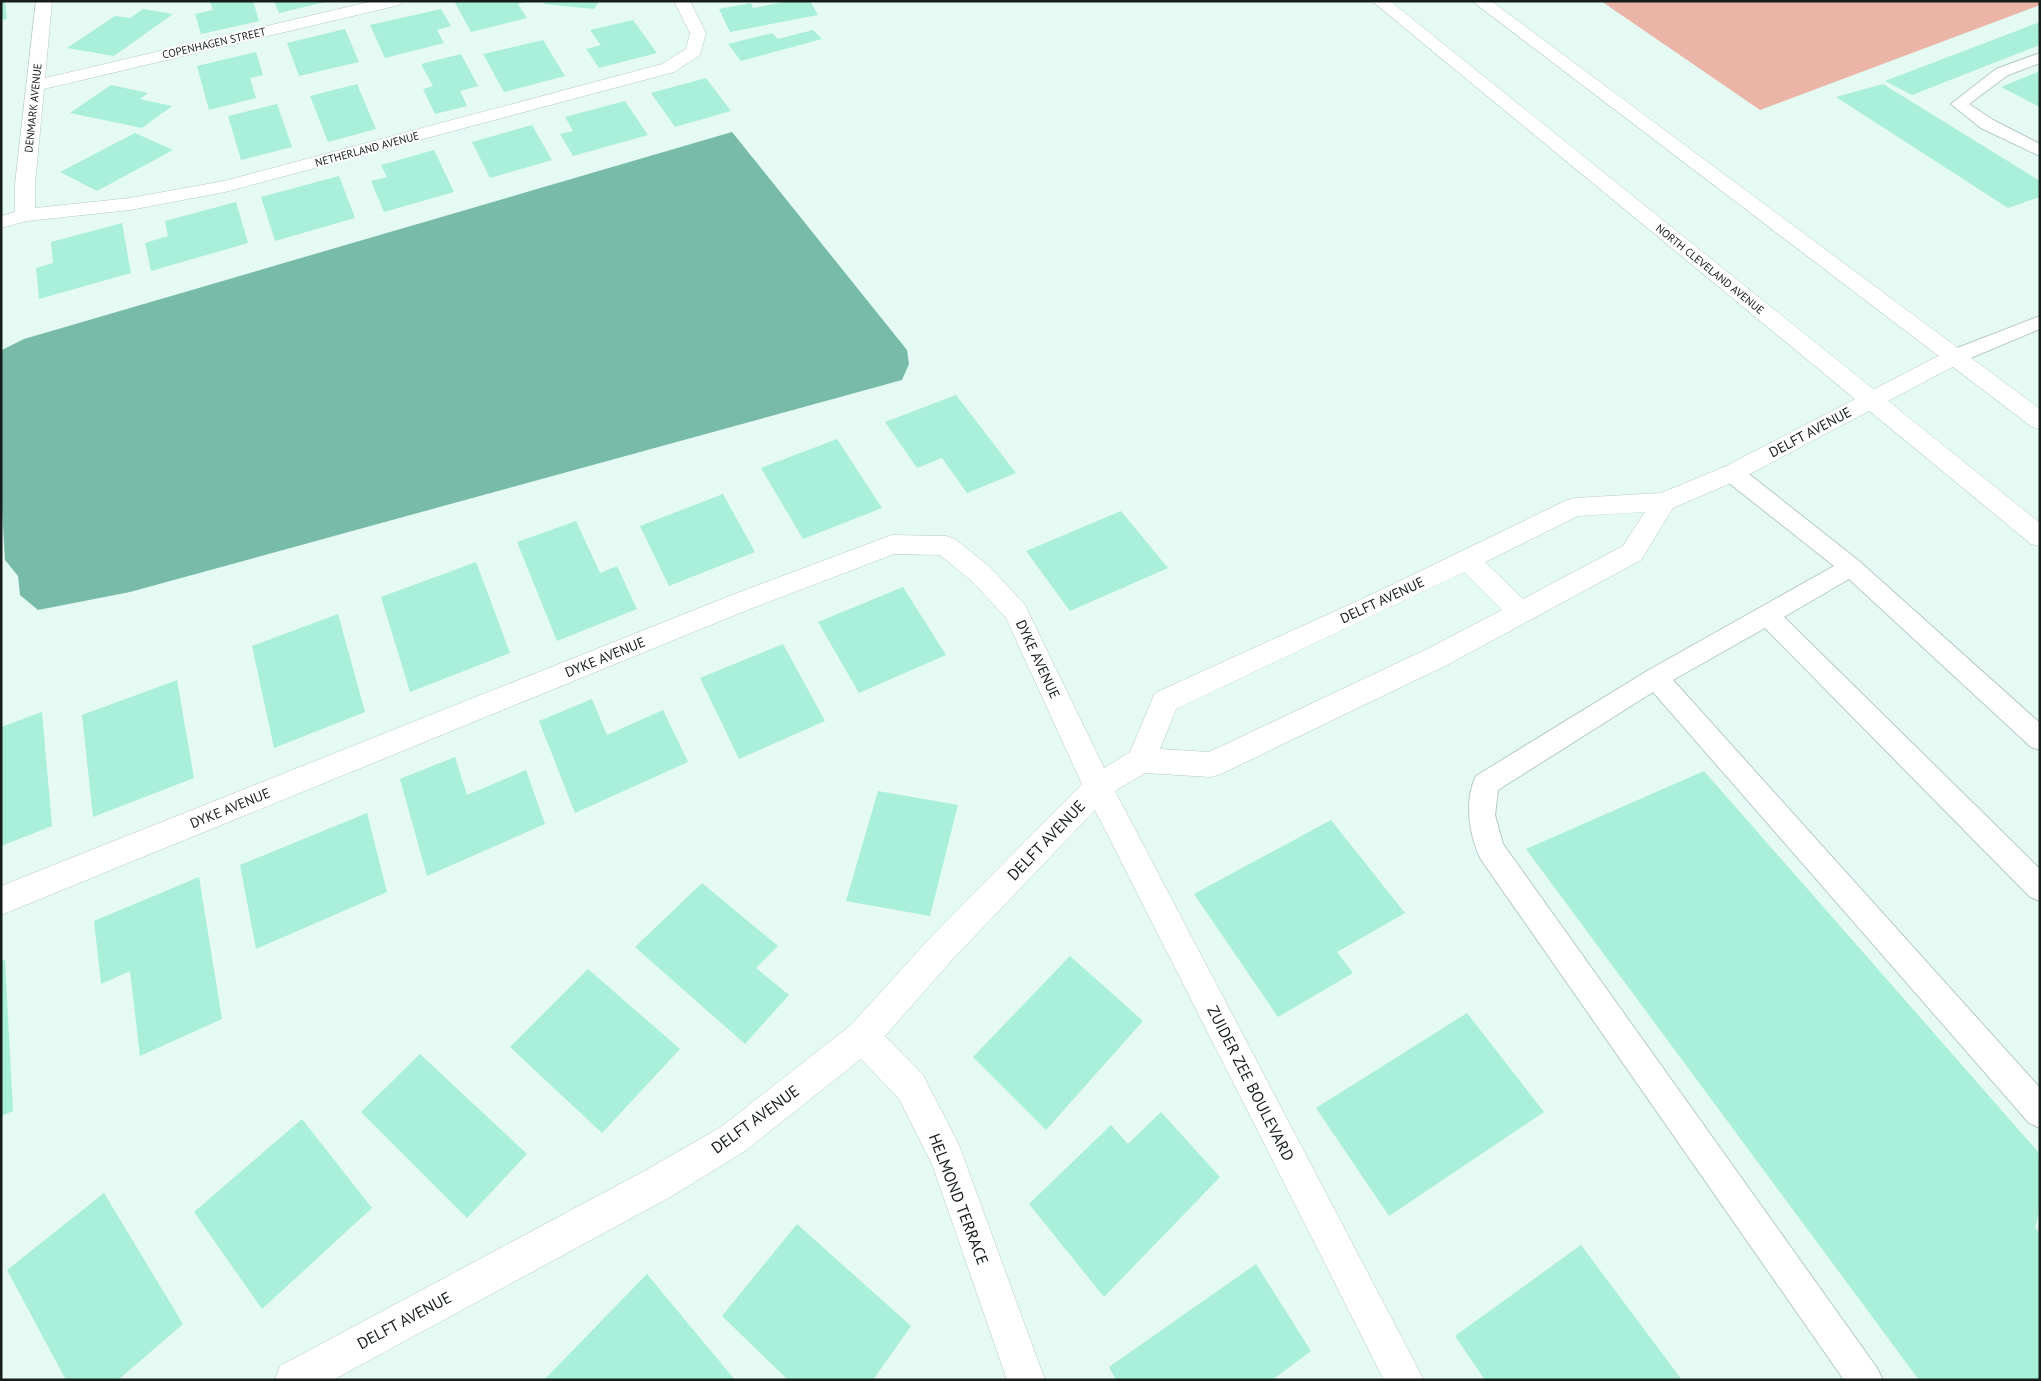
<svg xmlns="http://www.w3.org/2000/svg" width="2041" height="1381" viewBox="0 0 2041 1381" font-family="'PT Sans',sans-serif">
<rect width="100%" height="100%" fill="#e6faf4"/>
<path fill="#eab4a6" d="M1601 1H2040V5L1760 110Z"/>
<path fill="#77bba8" d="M732 132 907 350 909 364 902 380 130 592 38 610 20 595 18 576 5 560 1 492 2 350 24 339Z"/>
<path fill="#a9efda" d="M1 1H5L7 19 1 20Z
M210 1H253L259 21 201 34 195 14 213 10Z
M274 1H326V2L279 13Z
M454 1H528L518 4 527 18 471 32Z
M546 1H600L594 9 544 4Z
M790 1H810L818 15 730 32 719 9 751 3 753 8Z
M143 9 173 14 114 56 67 48 115 16 130 18Z
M441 9 451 26 437 30 444 43 385 58 370 25Z
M633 20 657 53 599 68 586 49 601 45 590 30Z
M2040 22V45L1912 95 1885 81Z
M345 29 359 62 299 76 287 43Z
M813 30 822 39 741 61 728 44 772 33 778 39Z
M543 40 565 76 504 92 483 54Z
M256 52 263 75 250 78 256 98 209 110 197 66Z
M461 54 478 86 460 91 467 106 435 114 423 89 433 86 421 64Z
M2040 71V107L2001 87Z
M706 78 731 111 675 127 651 93Z
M357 84 376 129 328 142 310 96Z
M1883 84 2040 181V197L2008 208 1836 97Z
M111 85 148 93 140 99 172 106 142 128 70 113Z
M625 101 648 135 573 156 560 134 573 131 565 117Z
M277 104 292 147 241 160 228 116Z
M532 125 552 160 490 178 472 142Z
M135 133 173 150 97 191 60 172Z
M434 150 454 192 384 212 371 181 387 177 381 165Z
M339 176 355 218 275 241 261 197Z
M236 202 248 243 151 271 145 243 168 236 165 221Z
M122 223 131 273 39 299 36 268 53 263 51 242Z
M956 395 1016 473 967 493 942 458 917 468 885 422Z
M837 439 882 508 803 539 761 468Z
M723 494 755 552 669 586 640 526Z
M1121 511 1168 568 1070 611 1026 551Z
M576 521 600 573 617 566 637 609 557 641 517 542Z
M476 562 510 653 410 692 381 597Z
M903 587 946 655 859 693 818 622Z
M338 614 365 712 274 748 252 646Z
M783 644 825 721 739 759 700 678Z
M177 680 194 778 93 817 82 715Z
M592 699 607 735 663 710 688 762 575 813 539 721Z
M42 712 52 826 1 846V727Z
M455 757 467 795 526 770 545 824 427 876 400 779Z
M1704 771 2040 1154V1209L2035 1228 2040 1233V1380H1919L1526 849Z
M878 791 958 805 930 916 846 901Z
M367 813 387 892 256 949 240 865Z
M1331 820 1405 913 1337 952 1353 973 1278 1017 1194 894Z
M199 877 222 1019 140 1056 130 971 101 984 94 921Z
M702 883 778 946 756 968 789 995 745 1044 635 947Z
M1070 956 1143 1021 1046 1130 973 1057Z
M5 960 13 1111 1 1116V961Z
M588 969 680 1049 602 1133 510 1047Z
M1467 1013 1544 1112 1389 1216 1316 1108Z
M420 1054 527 1154 467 1218 361 1112Z
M1161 1112 1220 1177 1104 1297 1029 1204 1111 1125 1128 1144Z
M302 1119 372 1208 262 1309 194 1212Z
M104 1193 183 1324 118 1380H66L7 1270Z
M797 1224 911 1326 873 1380H788L722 1316Z
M1581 1245 1682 1380H1485L1455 1336Z
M1256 1264 1311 1351 1272 1380H1116L1109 1367Z
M647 1274 735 1380H544Z"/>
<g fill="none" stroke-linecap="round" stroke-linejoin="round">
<g stroke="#b6cac3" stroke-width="2">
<path id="lane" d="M2040 53V63L2008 75 1969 104 1993 120 2040 144V156L1981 128 1951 104 1996 69Z
M2040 316V329L1961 362 1954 364 1947 362 1944 357 1947 352Z
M1732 465 1740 467 1859 561 2040 723V750L2031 747 1849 579 1784 617 2040 869V901L2030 897 1765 628 1673 680 2040 1088V1128L2029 1123 1653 692 1498 790 1495 815 1503 844 1877 1368 1883 1380H1844L1480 858C1469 833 1464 801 1476 776L1647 671 1834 566 1724 479 1721 473 1724 467Z"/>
</g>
<g stroke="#b6cac3" stroke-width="1">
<path id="street" d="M36 1H52L45 78 373 1H403L401 4 395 6 44 89 35 184V208L130 198 224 181 662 64 686 49 690 33 674 1H690L706 33 700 55 674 72 225 192 130 210 27 221 1 228V216L15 212V184Z
M1954 350 1962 352 1965 357 1962 362 1740 479 1673 508 1641 560 1447 665 1221 774 1211 777 1145 773 1115 791 1424 1380H1384L1095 810 951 961 885 1036 923 1075 959 1145 1045 1380H1007L932 1164 899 1099 861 1059 745 1151 672 1196 333 1380H275L280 1366 646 1170 721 1127 851 1025 929 939 1082 784 1006 618 973 582 940 555 894 554 750 609 1 915V886L732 595 892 535 946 536 955 539 991 568 1025 605 1104 768 1130 752 1155 693 1375 593 1565 501 1574 498 1661 493 1724 467 1946 352ZM1645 512 1623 546 1523 599 1485 562 1578 516ZM1464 572 1502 610 1427 649 1209 752 1160 749 1176 709Z"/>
</g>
<g stroke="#b6cac3" stroke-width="1">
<path id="primary" d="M1372 1H1390L2040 523V546L2031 544Z
M1472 1H1491L2040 409V429L2032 427Z"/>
</g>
<use href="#lane" fill="#fff" fill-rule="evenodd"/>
<use href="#street" fill="#fff" fill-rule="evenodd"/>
<use href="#primary" fill="#fff" fill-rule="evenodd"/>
</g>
<g text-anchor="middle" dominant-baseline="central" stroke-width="4" stroke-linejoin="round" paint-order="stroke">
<g font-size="11" fill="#161d1b" stroke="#fff">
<text transform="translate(214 43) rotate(-13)">COPENHAGEN STREET</text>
<text transform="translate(33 108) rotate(-84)">DENMARK AVENUE</text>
<text transform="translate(367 149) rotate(-15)">NETHERLAND AVENUE</text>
<text transform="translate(1710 269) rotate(39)">NORTH CLEVELAND AVENUE</text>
</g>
<g font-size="14" fill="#161d1b" stroke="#fff">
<text transform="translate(1810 432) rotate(-28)">DELFT AVENUE</text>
<text transform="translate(1382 600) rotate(-25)">DELFT AVENUE</text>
<text transform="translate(605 657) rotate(-22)">DYKE AVENUE</text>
<text transform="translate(1038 659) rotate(65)">DYKE AVENUE</text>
<text transform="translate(230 808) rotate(-22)">DYKE AVENUE</text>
</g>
<g font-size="16" fill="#161d1b" stroke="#fff">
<text transform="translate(1046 840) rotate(-46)">DELFT AVENUE</text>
<text transform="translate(1251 1083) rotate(63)">ZUIDER ZEE BOULEVARD</text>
<text transform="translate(755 1119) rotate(-36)">DELFT AVENUE</text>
<text transform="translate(959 1199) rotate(69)">HELMOND TERRACE</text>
<text transform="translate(404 1320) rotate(-28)">DELFT AVENUE</text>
</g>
</g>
<rect width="2041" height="1381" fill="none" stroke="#161d1b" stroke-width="5"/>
</svg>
